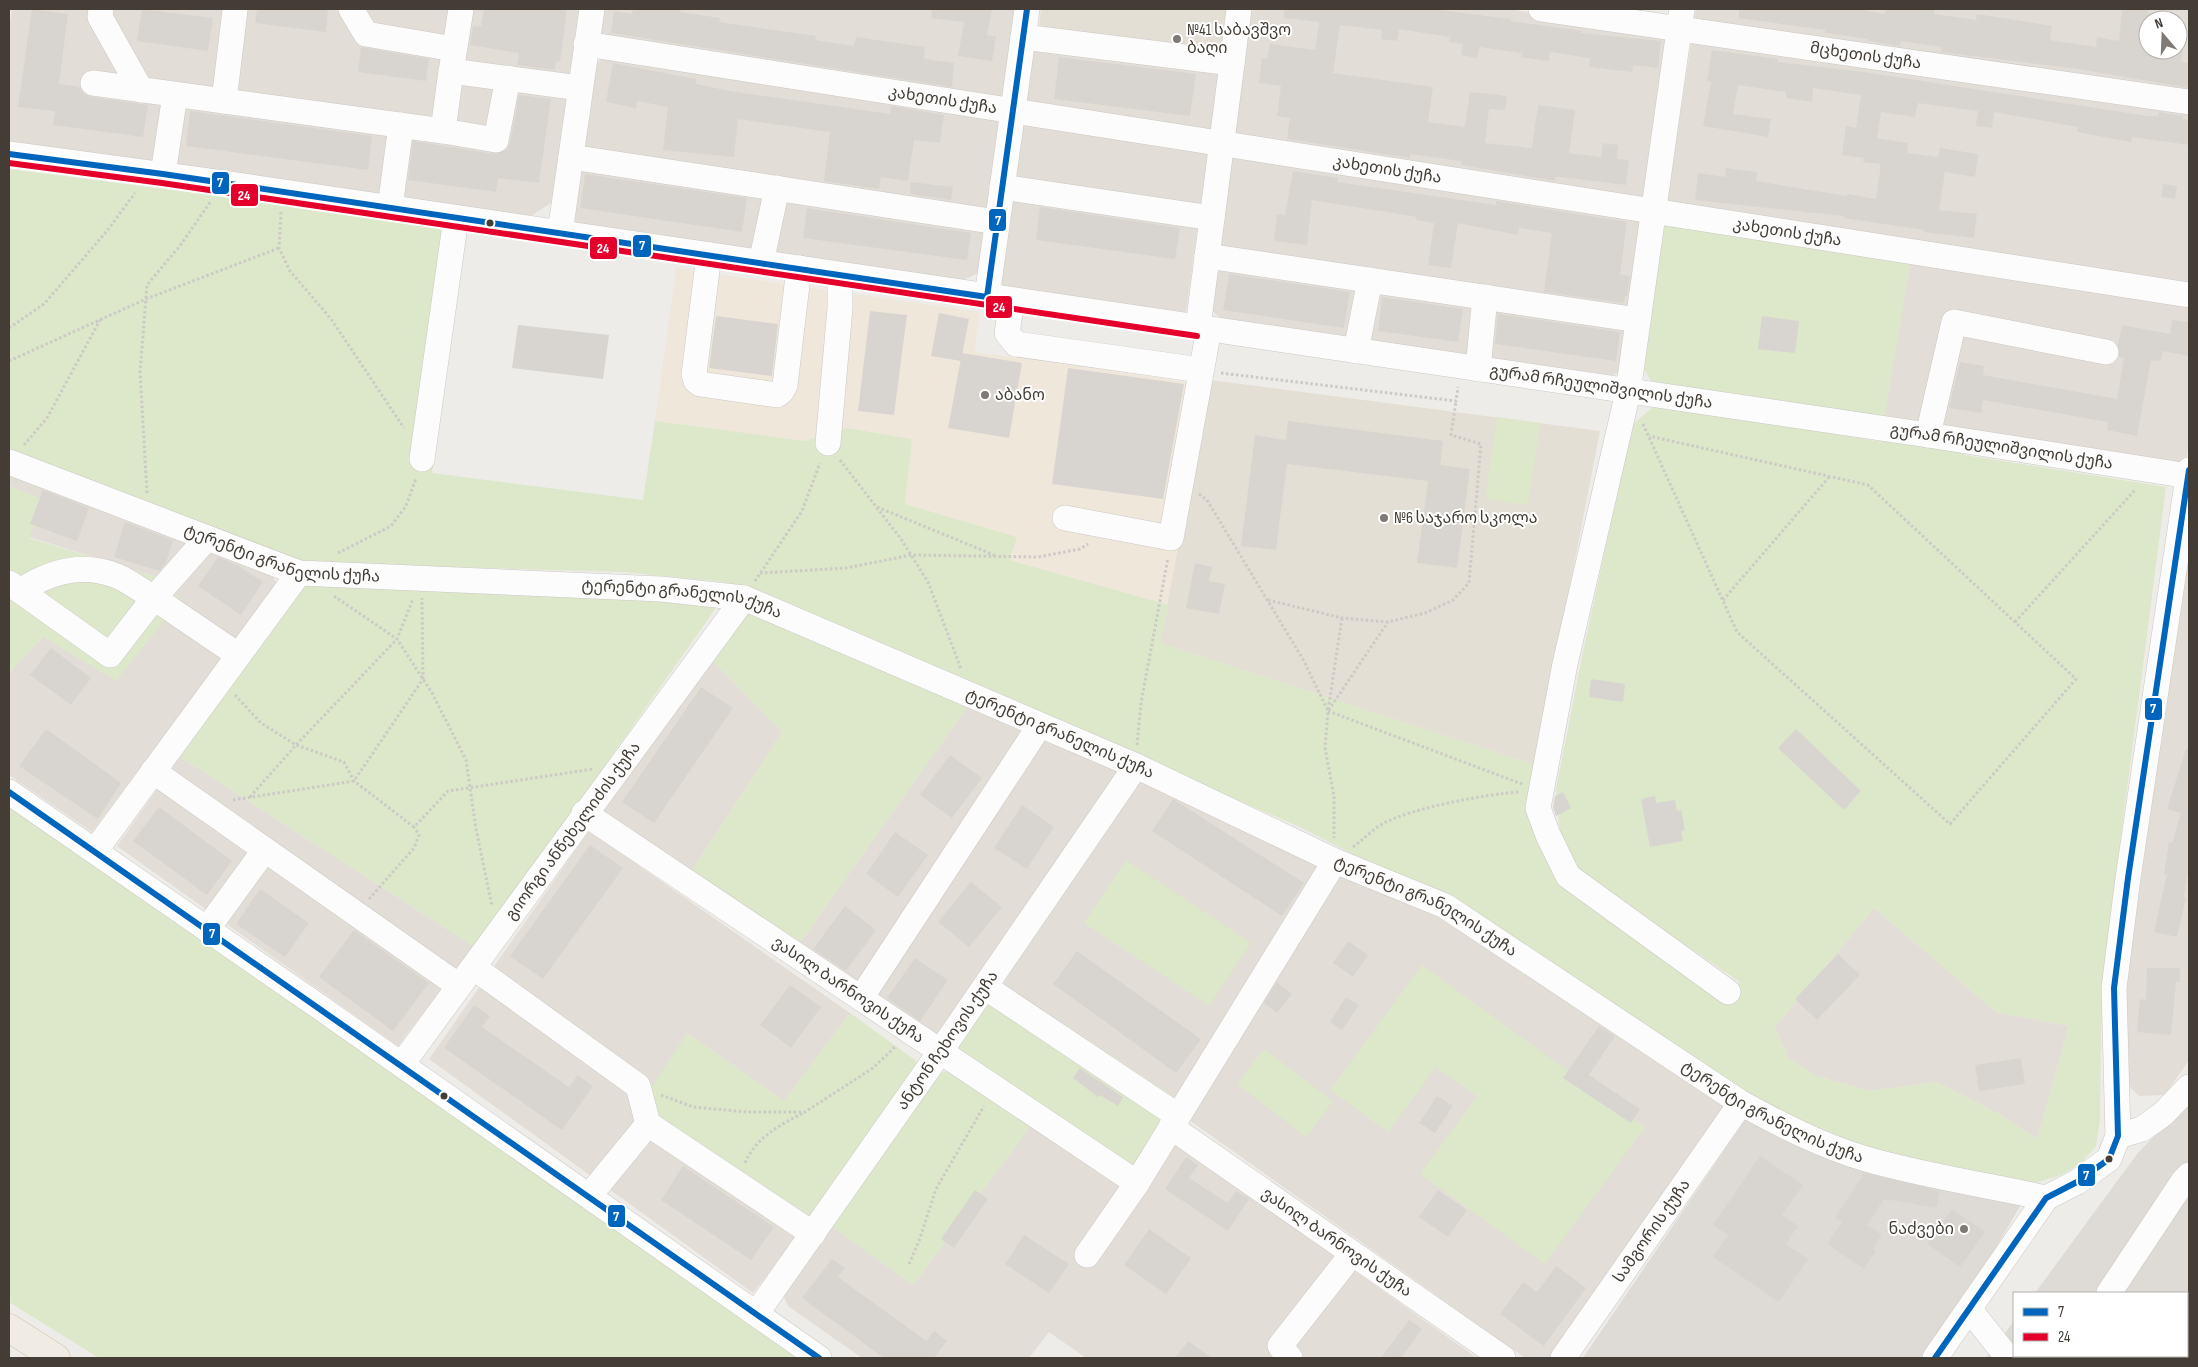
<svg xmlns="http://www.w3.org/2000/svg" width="2198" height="1367" viewBox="0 0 2198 1367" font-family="'Sofia Sans Condensed','Noto Sans Georgian',sans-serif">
<rect width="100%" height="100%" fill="#eeece8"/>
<path fill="#e2ddd6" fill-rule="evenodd" d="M12 9H580L553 202 527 218 9 144V29Z
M598 9H1021L1009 102 597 47Z
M1247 9H1507L1670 32 1642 204 1228 139Z
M1696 9H2189V97L1694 19ZM2148 20H2178V50H2148Z
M1705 39 2189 110V289L1674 210 1667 201 1691 44Z
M1032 47 1219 72 1186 312 1000 287Z
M603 58 997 117 1001 129 983 271 956 283 579 226 569 212 590 69Z
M1238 155 1644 214 1625 370 1612 375 1227 324 1208 307 1226 161Z
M1911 258 2189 298V442L2185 468 1884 419Z
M9 474 272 574 277 585 92 832 9 775V673L43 637 156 577 29 537 43 500 9 486Z
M2189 542V1060L2165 1095 2139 1096 2129 1086 2124 998Z
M710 658 782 732 691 872 599 812Z
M968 706 1120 769 938 1040 797 947Z
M180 757 473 946 398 1046 117 846Z
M1137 778 1320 868 1179 1100 1003 984Z
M589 831 850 1013 784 1101 687 1033 659 1119 812 1217 753 1293 429 1059Z
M1339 874 1443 912 1728 1105 1551 1358H1525L1189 1120ZM1436 1066 1645 1127 1477 1096Z
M1874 908 1996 1012 2069 1026 2037 1139 1997 1113 1937 1082 1870 1091 1816 1076 1788 1058 1775 1027Z
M1032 1124 1124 1187 1075 1256 1092 1267 1175 1143 1477 1358H1086L1049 1332 1029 1358H862L788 1306 782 1292 830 1225 913 1285Z"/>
<path fill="#f0e7db" d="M676 268 979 312 975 352 1187 382 1210 380 1169 605 1009 560 1016 537 905 504 912 439 847 428 805 441 655 421Z"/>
<path fill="#dedbd6" d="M2189 1100V1358H1986L2014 1321V1356H2187V1293H2035L2137 1154Z
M1747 1117 2026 1196 1956 1316 1925 1358H1583Z"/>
<path fill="#e4dfd4" d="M1041 9H1227L1222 51 1039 27Z
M1210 380 1600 431 1535 765 1160 643Z"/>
<path fill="#dde7ca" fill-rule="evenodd" d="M9 169 367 215 440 229 462 243 432 473 643 500 655 421 805 441 847 428 912 439 905 504 1017 537 1009 560 1169 605 1160 643 1535 765 1558 883 1728 1000 1740 982 1580 873 1566 858 1559 825 1556 789 1582 657 1632 425 1655 405 1883 442 1884 437 1964 451V455L2166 487 2110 921 2101 1032 2100 1119 2096 1146 2080 1164 2061 1175 2032 1184 1871 1151 1770 1108 1453 898 1362 859 1302 828 762 593 724 582 623 572 310 563 287 558 9 450ZM1874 908 1996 1012 2069 1026 2037 1139 1997 1113 1937 1082 1870 1091 1816 1076 1788 1058 1775 1027Z
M1674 220 1911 258 1884 419 1651 381 1643 368 1663 228Z
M1497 417 1540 423 1528 505 1485 499Z
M9 486 43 500 29 538 156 577 182 599 116 681 43 637 9 673Z
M305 581 718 605 594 781 473 946 180 757Z
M747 609 968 706 797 947 691 872 782 732 710 658Z
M9 805 803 1358H99L9 1302Z
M1126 860 1251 943 1209 1006 1084 923Z
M1422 965 1645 1127 1545 1264 1420 1174 1477 1096 1436 1067 1388 1132 1330 1090Z
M1003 984 1179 1100 1132 1167 956 1049Z
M850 1013 919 1063 812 1217 659 1119 649 1091 687 1033 784 1101Z
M1264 1049 1333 1101 1306 1137 1237 1084Z
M946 1071 955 1075 1032 1124 913 1285 830 1225 933 1076Z"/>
<path fill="#d8d5d1" d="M32 9 68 14 59 84 79 87 84 94 91 97 148 105 143 137 53 125 55 111 18 107Z
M142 9 213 18 208 51 137 41Z
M257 9H328L326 32 255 23Z
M484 9H567L560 62 556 61 555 70 517 65 519 53 470 45 473 26 481 27Z
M633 9H681L680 12 720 18 719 22 816 36 815 40 854 46 856 37 925 47 924 59 954 63 952 87 611 33 614 11 632 14Z
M932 9H992L987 35 996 36 992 61 958 56 964 22 931 18Z
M1284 9H1432L1511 19 1510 21 1582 31 1581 33 1661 41 1658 68 1633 65 1632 72 1589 67 1590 58 1550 52 1549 61 1521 57 1522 53 1479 47 1477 58 1461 55 1463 44 1449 42 1450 37 1399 29 1397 41 1381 39 1382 30 1340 25 1333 73 1433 87 1428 122 1465 127 1470 92 1507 96 1505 110 1489 109 1485 143 1532 148 1538 105 1575 110 1569 153 1601 157 1603 143 1618 145 1617 159 1629 160 1626 185 1560 177H1555V181L1461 165V161L1410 154V158L1287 139 1290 118 1277 116 1281 86 1259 83 1262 58 1267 59 1270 44 1315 50 1319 22 1284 18Z
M1739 9H1858L1885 14V9H1935L1934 14 1976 20 1977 14 2052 26 2050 40 2096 47 2097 37 2119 41 2122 9H2148V50L2183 51 2181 62 2189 63V88L2078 69 1941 52 1942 47 1901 41 1900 46 1868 41V39L1825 33V30L1739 18Z
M361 47 429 59 426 81 358 72Z
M1712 50 1778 59 1777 62 1864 72 2148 116H2158L2159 112 2183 116 2182 119 2189 120V145L2132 137 2131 142 2077 132 2078 127 1994 112 1992 128 1976 126 1978 111 1918 103 1915 117 1881 112 1877 138 1908 143 1907 153 1938 157 1940 148 1978 154 1975 177 1945 172 1939 210 1977 214 1974 238 1923 232 1924 230 1844 218V216L1695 200 1698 173 1725 177 1726 168 1757 172 1756 181 1847 196V194L1876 199 1880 171V164L1863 162 1864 158 1842 155 1846 126 1856 128 1861 95 1813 88 1812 102 1786 98V92L1738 85 1733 114 1771 119 1768 137 1703 126 1711 82 1707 81Z
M1059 57 1196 74 1190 116 1054 99Z
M613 63 696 79V84L730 91 890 114 891 106 944 115 940 143 914 140 908 181 881 177 879 189 824 181 830 132 738 119 734 157 663 150 668 107 637 101 636 108 606 102Z
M519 95 551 99 539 183 498 178 496 192 408 180 413 141 494 154 507 150 510 143Z
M190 111 372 136 368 170 186 146Z
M1293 171 1338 178 1337 182 1496 205V201L1627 222 1620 275 1630 276 1627 296H1625L1624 303 1544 292 1552 233 1519 228 1518 235 1458 223 1451 268 1428 265 1434 223 1416 220 1417 217 1312 200 1307 245 1274 241 1277 214 1285 215Z
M585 174 747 198 742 232 580 208Z
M911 182 953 187 951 200 910 194Z
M2163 184 2177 186 2175 199 2161 197Z
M1040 207 1180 228 1175 259 1036 240Z
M807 208 971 233 967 260 803 238Z
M1229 274 1350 292 1344 328 1223 310Z
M1382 297 1463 309 1458 342 1378 331Z
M870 311 907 315 894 415 858 411Z
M939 313 969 319 961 361 931 356Z
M1498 314 1620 332 1616 361 1495 344Z
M716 316 778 324 772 376 709 368Z
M1762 316 1799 321 1795 353 1758 349Z
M2172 320 2189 322V356L2163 351 2161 361 2151 360 2137 436 2107 430 2108 422 1983 400 1981 413 1949 408 1960 362 1984 366 1983 375 2117 399 2124 358 2119 357 2118 345 2122 325 2170 334Z
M518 325 609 335 603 379 512 368Z
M962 353 1022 363 1009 438 948 428Z
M1068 368 1184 384 1163 499 1052 484Z
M1288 421 1443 441 1440 465 1470 469 1457 568 1417 563 1428 481 1287 464 1276 550 1241 546 1255 435 1286 440Z
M43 490 89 508 77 541 30 524Z
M125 522 173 540 166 563 159 571 114 557Z
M218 557 237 565 263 582 241 615 198 586Z
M1195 563 1212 567 1209 581 1225 584 1219 614 1186 608Z
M51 648 91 678 71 705 30 675Z
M1591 679 1625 684 1623 702 1589 697Z
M701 687 733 708 654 823 622 802Z
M46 729 121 783 98 819 19 766Z
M1796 729 1861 791 1844 810 1778 748Z
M2186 749H2189V865L2184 897 2186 898 2177 937 2154 932 2167 874H2164L2169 842 2172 843 2181 813 2167 809Z
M950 755 982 778 952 818 920 795Z
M1563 792 1571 808 1556 816 1553 807 1555 796Z
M1655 796 1656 803 1675 800 1677 811 1681 810 1685 830 1681 831 1683 841 1650 847 1641 799Z
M1173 799 1304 883 1282 916 1152 831Z
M1022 805 1054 827 1027 869 994 848Z
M159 807 232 861 207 895 133 841Z
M895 832 928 855 898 897 866 874Z
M590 845 623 868 543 979 510 956Z
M971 882 1002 907 969 947 938 922Z
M260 889 309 923 285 957 236 924Z
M845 906 876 930 846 971 813 949Z
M354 930 429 983 393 1031 319 977Z
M1348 941 1368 955 1353 977 1333 963Z
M1077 951 1201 1039 1176 1073 1053 984Z
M1838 954 1860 975 1817 1020 1795 999Z
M915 958 948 980 920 1021 887 998Z
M2147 968H2180V982H2176L2171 1035 2137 1032 2140 999 2146 1000Z
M1277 982 1292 994 1277 1013 1264 1003Z
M790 985 821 1007 791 1048 760 1025Z
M1346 997 1359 1005 1342 1030 1330 1022Z
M474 1005 490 1016 482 1027 569 1087 578 1075 593 1086 562 1130 444 1048Z
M1599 1026 1615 1036 1589 1075 1640 1109 1631 1123 1563 1078Z
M2021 1058 2025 1084 1979 1091 1975 1065Z
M1080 1068 1123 1097 1118 1106 1100 1095 1098 1097 1073 1078Z
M1437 1096 1453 1106 1435 1133 1419 1123Z
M1760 1156 1803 1185 1782 1215 1798 1226 1786 1244 1808 1259 1779 1302 1713 1257 1728 1235 1713 1225Z
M1186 1157 1198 1165 1189 1178 1228 1203 1236 1191 1249 1199 1228 1231 1165 1189Z
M683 1166 774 1227 751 1260 661 1200Z
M1864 1173 1940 1191 1936 1208 1884 1199 1867 1225 1882 1234 1873 1248 1876 1251 1864 1269 1827 1244 1842 1222 1835 1218Z
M975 1190 988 1199 954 1248 941 1239Z
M1438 1190 1467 1210 1448 1237 1419 1217Z
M1952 1209 1985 1232 1960 1267 1927 1244Z
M1149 1229 1191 1258 1166 1294 1124 1265Z
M1024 1235 1069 1264 1049 1293 1005 1264Z
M832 1259 845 1268 838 1277 926 1341 934 1331 947 1341 934 1358H884L802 1298Z
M1556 1266 1586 1288 1544 1346 1500 1314 1523 1282 1537 1292Z
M1409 1320 1422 1329 1401 1358H1381Z
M1188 1341 1212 1358H1175Z"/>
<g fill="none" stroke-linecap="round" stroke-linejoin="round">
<g stroke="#cbc8c4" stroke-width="26">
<g id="minor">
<path d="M101 9 100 17 141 90"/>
<path d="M351 9 366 34 454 49"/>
<path id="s1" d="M1541 9 2189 102"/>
<path d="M1682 9 1628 392 1565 664 1538 808 1548 835 1568 876 1728 992"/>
<path d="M1023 37 1232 63"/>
<path id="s2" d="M586 44 2189 295"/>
<path d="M452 66 461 9"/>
<path d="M93 83 443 131 451 71 580 88"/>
<path d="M224 101 235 10"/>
<path d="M443 131 496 140 508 78"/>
<path id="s3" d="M9 154 223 183 1928 435 2189 476"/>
<path d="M571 157 997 222"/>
<path d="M163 174 175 95"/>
<path d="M1002 187 1212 218"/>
<path d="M390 208 401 125"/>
<path d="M560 233 592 9"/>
<path d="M709 255 694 374 696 381 700 384 777 395 782 391 785 385 799 268"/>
<path d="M1207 256 1638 320"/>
<path d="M761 263 777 188"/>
<path d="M987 297 1027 9"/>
<path d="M1012 300 1007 333 1016 344 1201 370"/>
<path d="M1198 327 1239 9"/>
<path d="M1356 351 1370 280"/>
<path d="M1478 369 1485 297"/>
<path d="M1928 435 1954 322 2106 352"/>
<path d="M828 443 840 308V275"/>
<path d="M422 459 456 218"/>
<path id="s4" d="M9 462 299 573 661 589 744 598 1136 766 1335 861 1445 906 1741 1103C1781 1125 1822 1146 1866 1159 1925 1176 1987 1185 2046 1198"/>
<path d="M1065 518 1171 538 1209 329"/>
<path d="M9 583 110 655 154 598 238 655"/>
<path d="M20 591C49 572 83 562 117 576 129 581 142 591 154 598L207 538"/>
<path d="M153 771 459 986"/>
<path d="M9 792 318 1006 819 1358"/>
<path id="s5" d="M584 813 1137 1183"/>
<path d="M95 851 299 573"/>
<path d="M207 929 264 851"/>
<path d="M473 967 638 1086 648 1124 813 1234"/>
<path d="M985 987 1178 1116"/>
<path d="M861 998 1040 725"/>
<path id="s6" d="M402 1064 744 598"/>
<path id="s7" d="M1171 1127 1503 1358"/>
<path d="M2118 1136 2142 1129 2163 1114 2189 1087"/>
<path d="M589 1196 648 1124"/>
<path d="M1087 1255 1137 1183 1335 861"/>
<path d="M2109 1293 2184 1180 2189 1175"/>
<path d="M1970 1310 2008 1358"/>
<path id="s8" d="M756 1314 940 1052 1136 766"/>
<path d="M1290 1358 1280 1346 1352 1254"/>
<path id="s9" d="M1563 1358 1741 1103"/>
<path d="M1935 1358 2046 1198 2077 1182 2109 1159 2118 1136 2114 988 2128 878 2189 470"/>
<path d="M2065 1358 2067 1356"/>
</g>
</g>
<g stroke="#cfc7b6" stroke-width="29">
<path id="major" d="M9 1328 56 1358"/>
</g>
<path stroke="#cccac7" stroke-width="3" stroke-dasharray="2.5 2.5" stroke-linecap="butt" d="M281 212 279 248 290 271 331 319 404 428
M9 328 44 304 107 231 135 193
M9 361 146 299 279 248
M1221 373 1456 401 1458 387
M1643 424 1737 632 1950 824 2076 679 1868 485 1649 436
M24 445 47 418 100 320
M840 460 901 539 928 582 961 669
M147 493 140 372 147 285 179 247 211 201
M1199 494 1207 500 1304 661 1328 711 1325 748 1334 796V838
M877 507 994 555
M338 553 391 526 406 506 416 478
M760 573 846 568 911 555 1038 557 1080 549 1088 544
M755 581 802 511 820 463
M334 596 397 639 432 693 466 760 476 829 492 906
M1268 600 1342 618 1388 622 1425 613 1453 600 1469 583 1481 444 1451 435 1456 401
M1723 600 1830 476
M1342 618 1328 711 1388 622
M2015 622 2136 489
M235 695 261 723 296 745 397 639 413 599
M1328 711 1522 784
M1137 745 1141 703 1168 558
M250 797 296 745 344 762 354 781 414 827 448 791 593 769
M233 800 354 781 423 679 422 598
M1353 847C1363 840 1373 829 1384 823 1413 808 1486 794 1519 792
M369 899 414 848 419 835 414 827
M661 1095 693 1107 747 1112H805L873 1068 896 1046
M745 1163C757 1136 780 1125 805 1112
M909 1264 919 1241 936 1189 984 1106"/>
<use href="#minor" stroke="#fcfcfc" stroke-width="25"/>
<use href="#major" stroke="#f0ebe3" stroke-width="28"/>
<g stroke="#fff" stroke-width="10">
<path id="bus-1" d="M9 154 163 174 987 297 1027 9
M9 792 819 1358
M1935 1358 2046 1198 2077 1182 2109 1159 2118 1136 2114 988 2128 878 2189 470"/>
</g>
<g stroke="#fff" stroke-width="10">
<path id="bus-2" d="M9 163 162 183 1197 336"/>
</g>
<use href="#bus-1" stroke="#0065bd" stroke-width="6"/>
<use href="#bus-2" stroke="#e4002b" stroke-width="6"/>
</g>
<g fill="#7f7a74" stroke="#fff" stroke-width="2">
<circle cx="1177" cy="39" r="5"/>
<circle cx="985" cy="395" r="5"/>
<circle cx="1384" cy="518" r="5"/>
<circle cx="1964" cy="1229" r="5"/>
</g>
<g fill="#433d35" stroke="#fff" stroke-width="2">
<circle cx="490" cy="223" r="4.5"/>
<circle cx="444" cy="1096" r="4.5"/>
<circle cx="2109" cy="1159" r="4.5"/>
</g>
<g text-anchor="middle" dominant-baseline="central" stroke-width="4" stroke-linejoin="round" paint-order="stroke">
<g font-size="16" fill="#433d35" stroke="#fff" text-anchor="start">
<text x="1187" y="30">№41 საბავშვო<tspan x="1187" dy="18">ბაღი</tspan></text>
<text x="995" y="395">აბანო</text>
<text x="1394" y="518">№6 საჯარო სკოლა</text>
<text x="1954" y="1229" text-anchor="end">ნაძვები</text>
</g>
<g font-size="16" fill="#433d35" stroke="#fff">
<text stroke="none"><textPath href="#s1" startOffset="328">მცხეთის ქუჩა</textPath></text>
<text stroke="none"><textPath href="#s2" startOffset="361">კახეთის ქუჩა</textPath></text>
<text stroke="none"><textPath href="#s2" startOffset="811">კახეთის ქუჩა</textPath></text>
<text stroke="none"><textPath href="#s2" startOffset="1216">კახეთის ქუჩა</textPath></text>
<text stroke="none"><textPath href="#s3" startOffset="1609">გურამ რჩეულიშვილის ქუჩა</textPath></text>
<text stroke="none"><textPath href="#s3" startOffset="2014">გურამ რჩეულიშვილის ქუჩა</textPath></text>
<text stroke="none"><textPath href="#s4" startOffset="290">ტერენტი გრანელის ქუჩა</textPath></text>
<text stroke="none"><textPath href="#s4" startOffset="695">ტერენტი გრანელის ქუჩა</textPath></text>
<text stroke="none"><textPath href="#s4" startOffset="1100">ტერენტი გრანელის ქუჩა</textPath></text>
<text stroke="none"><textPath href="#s6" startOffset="289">გიორგი ანწეხელიძის ქუჩა</textPath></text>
<text stroke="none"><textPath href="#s4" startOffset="1505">ტერენტი გრანელის ქუჩა</textPath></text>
<text stroke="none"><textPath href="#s5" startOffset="318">ვასილ ბარნოვის ქუჩა</textPath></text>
<text stroke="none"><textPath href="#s8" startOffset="334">ანტონ ჩეხოვის ქუჩა</textPath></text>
<text stroke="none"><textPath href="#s4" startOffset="1910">ტერენტი გრანელის ქუჩა</textPath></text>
<text stroke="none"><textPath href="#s9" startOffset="155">სამგორის ქუჩა</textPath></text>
<text stroke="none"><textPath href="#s7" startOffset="202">ვასილ ბარნოვის ქუჩა</textPath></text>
</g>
</g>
<g stroke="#fff" stroke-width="2">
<rect x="211" y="171" width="19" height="24" rx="5" fill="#0065bd"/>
<rect x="230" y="183" width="29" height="24" rx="5" fill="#e4002b"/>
<rect x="988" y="208" width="19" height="24" rx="5" fill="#0065bd"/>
<rect x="632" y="234" width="20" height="24" rx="5" fill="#0065bd"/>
<rect x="589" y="236" width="29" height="24" rx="5" fill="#e4002b"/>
<rect x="985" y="295" width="28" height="24" rx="5" fill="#e4002b"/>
<rect x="2144" y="697" width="19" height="24" rx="5" fill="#0065bd"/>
<rect x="202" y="922" width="19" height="24" rx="5" fill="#0065bd"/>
<rect x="2077" y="1163" width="19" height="24" rx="5" fill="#0065bd"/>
<rect x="607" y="1204" width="19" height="24" rx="5" fill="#0065bd"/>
</g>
<g font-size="14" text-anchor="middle" font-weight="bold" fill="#fff">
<text x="220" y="187">7</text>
<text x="244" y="200">24</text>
<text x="998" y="225">7</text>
<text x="642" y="250">7</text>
<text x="603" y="253">24</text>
<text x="999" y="312">24</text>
<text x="2153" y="713">7</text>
<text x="212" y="938">7</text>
<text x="2086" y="1180">7</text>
<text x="616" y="1221">7</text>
</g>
<rect width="2198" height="1367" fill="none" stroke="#433d35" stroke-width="20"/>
<rect x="2013" y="1292" width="175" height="65" fill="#ffffff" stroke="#b4b1ae"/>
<rect x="2023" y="1308" width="25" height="8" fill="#0065bd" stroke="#b4b1ae"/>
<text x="2058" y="1317" font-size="15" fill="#433d35">7</text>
<rect x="2023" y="1333" width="25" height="8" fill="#e4002b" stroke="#b4b1ae"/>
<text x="2058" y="1342" font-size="15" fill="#433d35">24</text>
<g transform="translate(2163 35) rotate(341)"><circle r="24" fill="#ffffff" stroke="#b4b1ae"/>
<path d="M0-4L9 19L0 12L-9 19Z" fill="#7f7a74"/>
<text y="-8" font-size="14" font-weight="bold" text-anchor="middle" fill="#433d35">N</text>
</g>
</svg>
